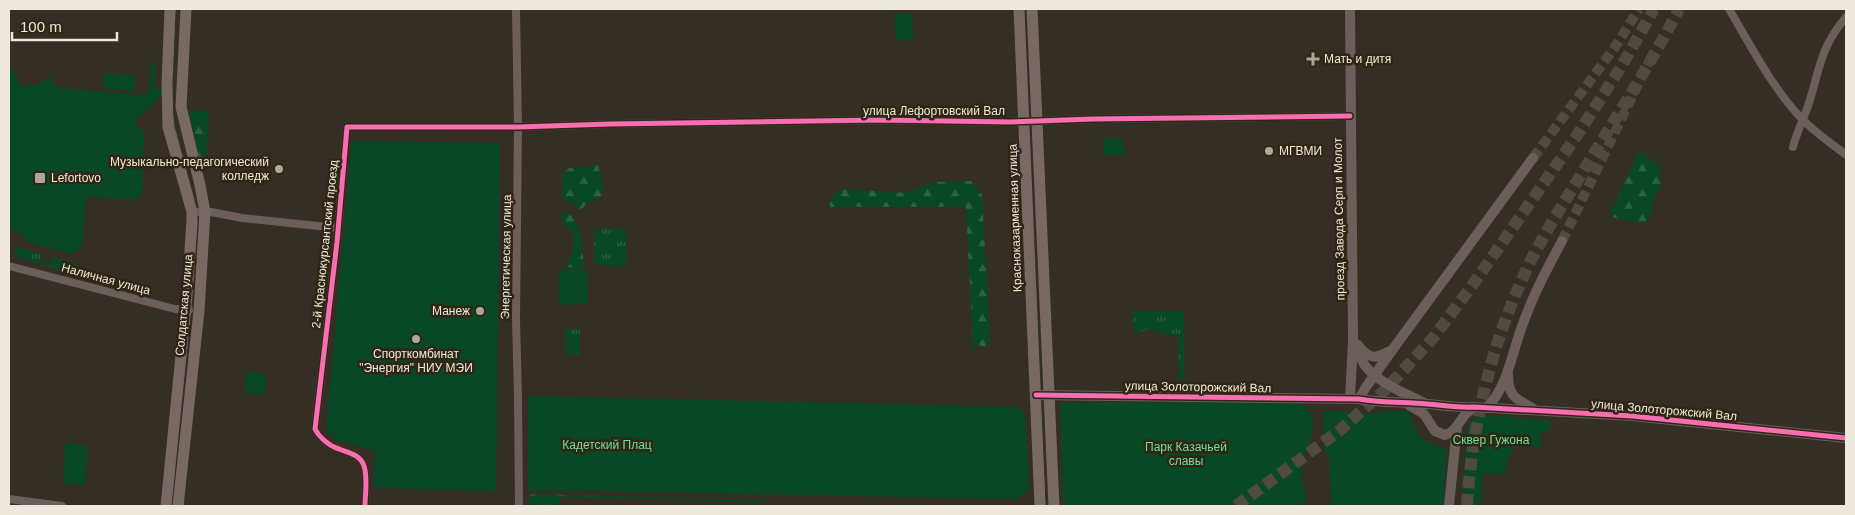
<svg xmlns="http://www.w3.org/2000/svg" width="1855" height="515" viewBox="0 0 1855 515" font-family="Helvetica,sans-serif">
<defs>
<pattern id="grass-tufts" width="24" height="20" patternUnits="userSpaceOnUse" patternTransform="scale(1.25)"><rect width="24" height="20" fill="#084827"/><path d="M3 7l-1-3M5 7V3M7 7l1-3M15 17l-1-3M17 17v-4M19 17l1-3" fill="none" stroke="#2c6246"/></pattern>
<pattern id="forest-firs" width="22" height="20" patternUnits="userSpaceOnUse" patternTransform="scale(1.25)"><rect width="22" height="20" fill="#084827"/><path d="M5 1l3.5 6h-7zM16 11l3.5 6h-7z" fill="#2c6246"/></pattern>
</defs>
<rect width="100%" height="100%" fill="#342e24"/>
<path fill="url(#grass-tufts)" d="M597 229H624L626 231 627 264 623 266 596 265 594 263V231Z
M16 247 42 254 40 261 51 265 53 257 75 263 77 264V269L72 273 16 257 14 254Z
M1132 311H1184V380H1179L1178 335 1162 334 1152 329 1134 333Z
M565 329H580V355H565Z
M529 494 763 500V502L559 497V506H530Z"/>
<path fill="url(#forest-firs)" d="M209 110 206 170 202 169 189 111Z
M1639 151 1658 164 1662 184 1653 200 1652 210 1648 220 1642 223 1614 218 1610 213Z
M598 165 603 185 601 197 586 204 581 210 562 197V175L569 168Z
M971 181 982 195 990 341 984 347 978 345 973 351 966 207H830V200L837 192 845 189 905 193 932 182Z
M564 210C584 222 581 246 584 266L576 269 565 266C574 253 575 246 572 231L563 224 561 217Z"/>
<path fill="#084827" d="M912 13 913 40 896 41 894 14Z
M9 61 21 87 41 83 49 76 58 88 143 95 149 91 151 63H156L154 88 164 90 158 99 134 123 144 132 142 195 136 199 86 197 83 242 80 249 72 254 30 243 15 229 9 235Z
M104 73 135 75 134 91 103 89Z
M1103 138H1123L1124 155H1103Z
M352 141 500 143 496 491 373 488 375 451 335 440 326 429Z
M559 269H587L588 304 559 305Z
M246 372 266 374 264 394 245 393Z
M528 396 1018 407 1025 415 1029 489 1016 499 528 490Z
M1292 401C1333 415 1303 446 1301 473 1300 481 1305 491 1308 499L1298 505 1063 506 1060 403Z
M1324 410 1370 414 1388 411H1409C1416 440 1421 439 1447 450L1443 506H1323L1331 504 1329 456 1324 450 1323 411Z
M1479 415 1550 420V431L1541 432 1540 448C1534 447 1525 445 1519 446 1508 448 1506 465 1506 474H1483L1480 506H1461L1468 426 1471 421Z
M65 443 88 445 84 485 63 484Z"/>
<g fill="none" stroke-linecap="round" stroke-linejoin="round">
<path stroke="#504a40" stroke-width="10" stroke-dasharray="10 5" stroke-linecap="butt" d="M1533 158 1615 47 1639 9
M1562 241 1649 62"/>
<path stroke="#504a40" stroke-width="12" stroke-dasharray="12 6" stroke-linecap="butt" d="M1236 506 1339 431 1385 390 1433 338 1474 283 1576 137 1621 67 1654 9
M1467 506C1472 426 1491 346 1525 273 1540 240 1560 209 1579 178 1613 122 1649 67 1679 9"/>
<path stroke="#6b5e5b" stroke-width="8" d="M516 9 518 127 516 320 518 396 519 506
M1729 9C1751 46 1771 86 1801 118 1814 132 1831 143 1846 155
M1793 147C1797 132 1803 120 1808 106 1820 70 1819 49 1846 17
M192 212H211L242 218 337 228
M9 266 175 309 189 310
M9 499 62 506
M365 506C365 494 368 478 364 466 360 454 348 453 339 449 329 446 319 437 315 429L337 242 347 127H518L610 124 879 120 1011 122 1093 119 1350 116"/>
<path stroke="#6b5e5b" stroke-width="10" d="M1355 343C1358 351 1361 361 1367 368 1381 384 1405 393 1424 403
M1358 345C1370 360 1375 359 1390 351
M1508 374C1508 397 1516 399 1534 409
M1036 395 1359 399C1383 403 1403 402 1427 404 1443 405 1458 408 1474 407L1632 416 1846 438
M1350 399 1353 340 1350 9
M1359 399 1366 387 1393 349 1533 158
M1409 405 1424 414 1435 431 1445 435C1459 431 1459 416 1473 408
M1486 408C1508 389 1513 347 1524 321 1534 293 1548 267 1562 241
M1449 506 1457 426"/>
<path stroke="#786965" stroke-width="11" d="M1019 9 1040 506
M1032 9 1054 506
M166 506 187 295 192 220V212L168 127 167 84 170 9
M178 506 199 311 205 212 200 185 181 107 186 9"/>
<path stroke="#726a65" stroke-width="1" d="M1022 9 1045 506
M170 506 189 325 197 223 193 197 174 126 172 110 171 90 175 9"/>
<g stroke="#302614" stroke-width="8">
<path id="cycleway" d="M1036 395 1359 399C1383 403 1403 402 1427 404 1443 405 1458 408 1474 407L1632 416 1846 438
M365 506C365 494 368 478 364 466 360 454 348 453 339 449 329 446 319 437 315 429L337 242 347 127H518L610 124 879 120 1011 122 1093 119 1350 116"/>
</g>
<use href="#cycleway" stroke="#f96db3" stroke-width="5"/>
</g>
<g fill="#aea79c" stroke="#302614" stroke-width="2">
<path d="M1310.5 51.5h5v5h5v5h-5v5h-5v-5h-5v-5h5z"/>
<circle cx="1269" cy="151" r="5"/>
<circle cx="279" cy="169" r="5"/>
<rect x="34" y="172" width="12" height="12" rx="2.5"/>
<circle cx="480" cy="311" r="5"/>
<circle cx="416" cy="339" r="5"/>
</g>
<g text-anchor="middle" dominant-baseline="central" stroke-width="5" stroke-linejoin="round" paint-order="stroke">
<g font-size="12" fill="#efe8dd" stroke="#302614" text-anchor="start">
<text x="1324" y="59">Мать и дитя</text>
<text x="1279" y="151">МГВМИ</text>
<text x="269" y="162" text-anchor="end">Музыкально-педагогический<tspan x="269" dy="14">колледж</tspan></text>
<text x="51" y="178">Lefortovo</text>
<text x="470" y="311" text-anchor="end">Манеж</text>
<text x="416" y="354" text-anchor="middle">Спорткомбинат<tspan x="416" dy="14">"Энергия" НИУ МЭИ</tspan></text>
</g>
<g font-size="12" fill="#efe8dd" stroke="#302614">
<text x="934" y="111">улица Лефортовский Вал</text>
<text transform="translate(1015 218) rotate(-92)">Красноказарменная улица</text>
<text transform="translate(1339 219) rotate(-91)">проезд Завода Серп и Молот</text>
<text transform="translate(325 244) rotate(-84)">2-й Краснокурсантский проезд</text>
<text transform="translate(506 257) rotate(-89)">Энергетическая улица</text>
<text transform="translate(106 279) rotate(15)">Наличная улица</text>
<text transform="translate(184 305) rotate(-85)">Солдатская улица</text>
<text transform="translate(1198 387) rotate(1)">улица Золоторожский Вал</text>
<text transform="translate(1664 410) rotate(5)">улица Золоторожский Вал</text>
</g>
<g font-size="12" fill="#6ae299" stroke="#302614">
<text x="1491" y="440">Сквер Гужона</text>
<text x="607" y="445">Кадетский Плац</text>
<text x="1186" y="447">Парк Казачьей<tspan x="1186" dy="14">славы</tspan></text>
</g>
</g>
<rect width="1855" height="515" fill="none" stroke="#efe8dd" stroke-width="20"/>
<path d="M12 32v8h105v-8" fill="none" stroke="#efe8dd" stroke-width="2.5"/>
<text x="20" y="32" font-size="15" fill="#efe8dd" stroke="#302614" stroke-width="4" paint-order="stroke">100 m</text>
</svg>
